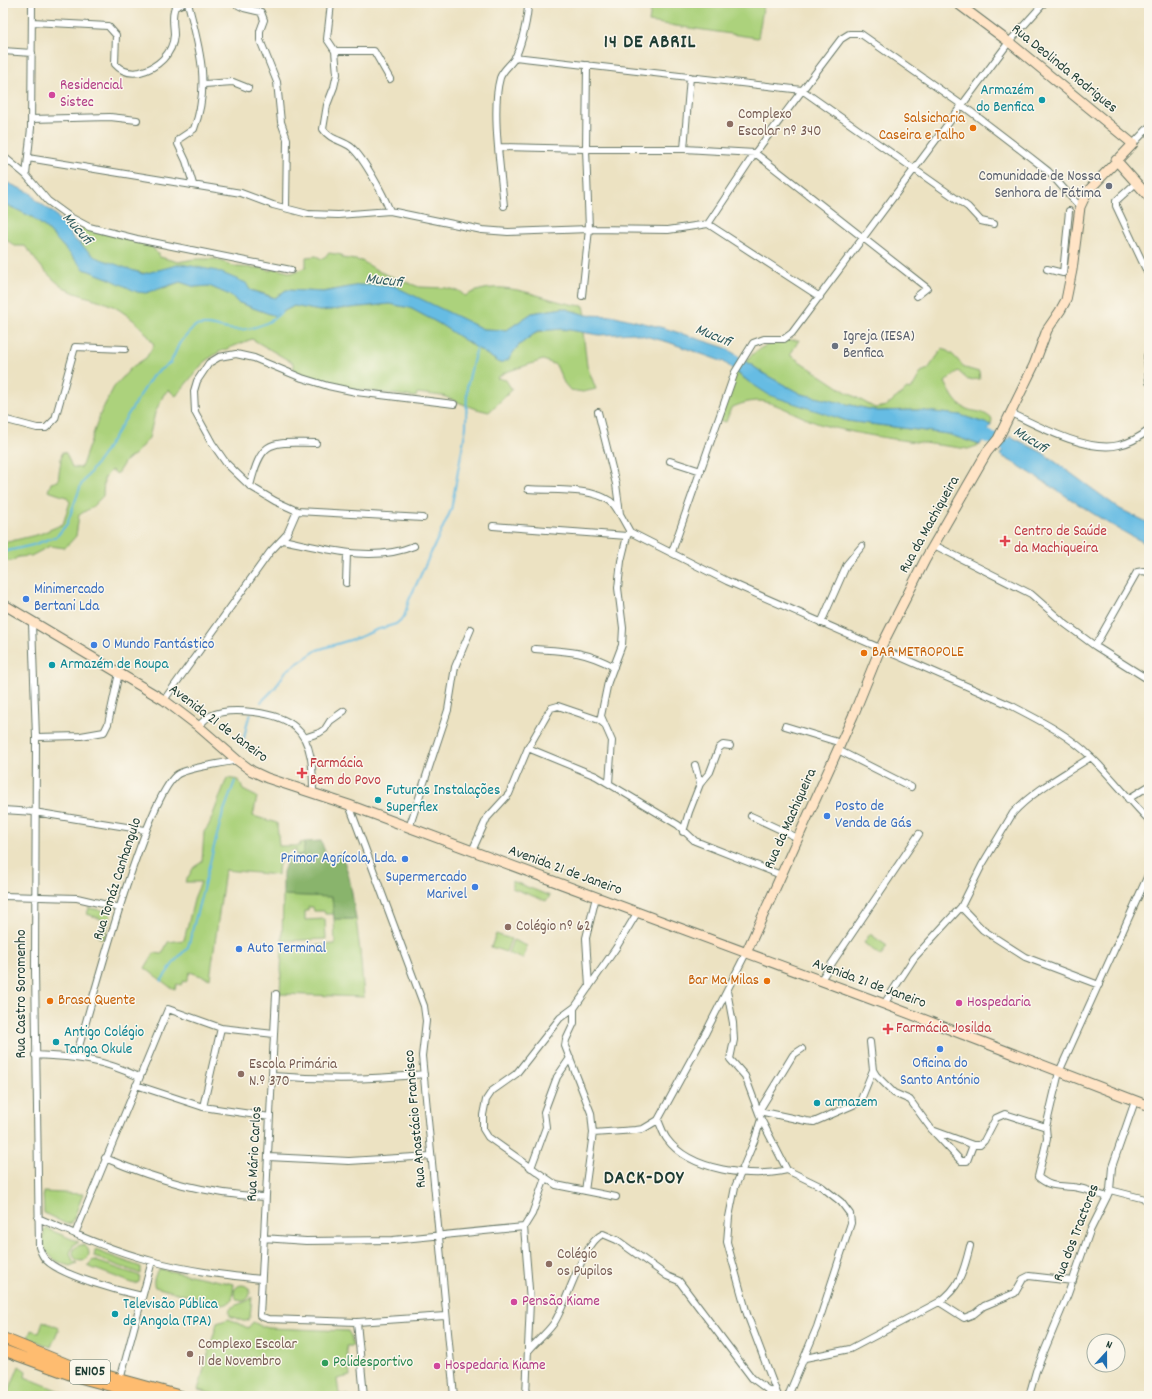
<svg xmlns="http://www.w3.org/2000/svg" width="1152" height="1399" viewBox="0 0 1152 1399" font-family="Dekko,sans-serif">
<rect width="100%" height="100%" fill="#fbf7ec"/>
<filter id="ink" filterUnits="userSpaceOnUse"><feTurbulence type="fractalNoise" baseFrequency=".025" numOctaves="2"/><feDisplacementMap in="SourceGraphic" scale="8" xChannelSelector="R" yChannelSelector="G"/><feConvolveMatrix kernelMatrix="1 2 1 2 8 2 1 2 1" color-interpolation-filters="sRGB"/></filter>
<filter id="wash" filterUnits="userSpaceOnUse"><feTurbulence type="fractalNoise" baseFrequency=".012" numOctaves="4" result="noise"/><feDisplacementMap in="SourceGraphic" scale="16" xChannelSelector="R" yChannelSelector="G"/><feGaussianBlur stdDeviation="0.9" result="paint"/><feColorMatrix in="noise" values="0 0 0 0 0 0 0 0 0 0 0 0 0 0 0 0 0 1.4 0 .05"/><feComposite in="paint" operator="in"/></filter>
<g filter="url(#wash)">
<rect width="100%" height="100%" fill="#ece2c2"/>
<path fill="#acd27c" stroke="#668858" d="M652 3H764L758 38 649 22Z
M3 203 32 217 47 229 84 269 110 279 164 288 180 282 195 287 209 286 233 296 237 302 275 316 294 306 320 311 390 304 410 308 438 323 500 363C509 359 511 354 518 347 536 326 558 328 583 332L587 366 596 389 583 392 570 390 564 383 556 365 543 360 506 372 497 378 506 380 512 390 489 412 473 408 443 396 417 393 416 397 328 386 295 372 293 363 252 339 219 352 205 361 176 396 169 390 164 394 155 413 149 438 136 453 125 461 117 474 111 470 104 479 103 496 92 507 79 515 76 536 65 548 50 546 31 556 18 557 12 561 3 562V543L40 534 63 524 70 502 66 497 48 491 51 483 58 481 62 452 66 453 72 467 81 468 101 412 114 387 132 367 146 358 154 345C145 328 124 310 106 303 92 297 78 296 65 288 50 279 36 261 25 246H15L3 237Z
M81 228 150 244 160 257 178 262 194 259H216L236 267 263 268 271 271 273 268 292 273 306 267V257L316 256 322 259 329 253 342 255V258L362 261 380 272 419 287 446 288 459 291 465 296C505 274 544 303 584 306L586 315 563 308 532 313 507 330 483 329 422 300 360 285 323 292 286 290 275 298C267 295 258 291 249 290 214 282 101 276 82 246 79 241 80 234 81 228Z
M799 340 790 355 843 390 875 408 886 406 907 389 911 390 921 372 928 369 943 348 953 355 965 368 979 372 980 379 968 380 958 371 945 382C949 390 955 403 963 407 974 414 980 408 992 419L991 425 960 415 916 410 878 411 801 394 766 375 746 361C760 344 778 340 799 340Z
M735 372 749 382 847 421 948 434 980 445 968 449C920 442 871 438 823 425 804 420 776 401 758 401 749 401 739 404 731 408L726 422 719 420Z
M227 778 239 780 243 790 257 797 253 816 277 823 279 846H300V843L305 842 303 854 296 855V849C282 853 278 861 278 875L225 870 210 979 190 972 186 982 183 981 181 985 177 984 175 989 170 987 145 968 154 953 162 954 168 942 184 940 195 896 201 882H185L194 867 202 862 204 832 209 825Z
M512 881 550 896 546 901 512 888Z
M283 895 332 897 334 914H325L324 911H314L313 907H308V911H305V920L325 919 326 939 282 941Z
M89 908 106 911 111 914 104 939 98 937 104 920 87 914Z
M334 919H356L360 951 364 997 280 994 282 947 335 944Z
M496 934 511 939 506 952 491 947Z
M870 934 887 946 881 956 864 943Z
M513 940 527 946 523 959 508 953Z
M43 1192 83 1194 72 1223 66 1224 44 1213Z
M45 1228 79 1242 74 1244 70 1253 73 1261 77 1263 70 1266C52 1262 37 1248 45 1228Z
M73 1253a8 8 0 1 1 16 0a8 8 0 1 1-16 0Z
M95 1250 141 1267V1274L94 1257Z
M93 1260 140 1276 139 1282 135 1284 87 1266Z
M160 1269 234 1284 232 1300 227 1304 222 1305 155 1287C152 1282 155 1273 160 1269Z
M234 1293a8 8 0 1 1 16 0a8 8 0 1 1-16 0Z
M252 1297 250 1317 247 1321H243L230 1316 229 1311C234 1302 246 1305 252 1297Z
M229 1319 248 1328 253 1322 261 1326 269 1328 348 1331 351 1336 353 1346H346L350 1376 337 1379 339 1394 352 1396H220L198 1390 217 1323Z
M43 1321 59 1328 51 1347 28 1338 31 1330 39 1333Z
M19 1366 26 1371 25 1377 62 1392 60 1396H7Z"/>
<path fill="#89b46c" stroke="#547850" d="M321 841 327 857 340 853C351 873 352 897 356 919H334L332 897 283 895V872L288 859 303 854 305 842Z"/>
<path fill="#66bce3" stroke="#427c8c" d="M3 181 31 193 36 200 55 214 74 239 95 257 143 274 181 264 217 271 246 283 250 290 275 298 286 290 323 292 360 285 394 286 483 329 507 330 532 313 563 308 586 315 615 316 664 328 726 348 766 375 801 394 878 411 916 410 960 415 991 425 980 445 948 434 847 421 769 395 749 382 724 362 668 342 633 333 599 335 564 329 538 331 518 346 508 360 500 363 438 323 410 308 390 304 320 311 294 306 275 316 237 302 232 296 209 286 195 287 180 282 146 293 137 292 110 279 84 269 47 229 32 217 3 203Z
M1010 436 1043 453 1120 509 1149 523V545C1096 520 1051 483 1000 455Z"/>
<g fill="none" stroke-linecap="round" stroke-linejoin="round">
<path stroke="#66bce3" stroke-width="2" d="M3 552 33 545 57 536 67 524 81 485 102 456 153 375 171 362 179 344 195 326C208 323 216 327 228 329 245 332 272 325 282 311
M261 702 275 688 286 671 317 650 360 637 376 630 396 624 404 617 409 600 451 510 466 427 467 387 477 345
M242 747 248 720 251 714
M161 981 175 961 188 947 222 816 235 781"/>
<path stroke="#66bce3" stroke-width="13" d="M970 430 997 440 1019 453"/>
</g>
</g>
<g filter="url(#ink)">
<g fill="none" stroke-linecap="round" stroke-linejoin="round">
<g stroke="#677766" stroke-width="8">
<path id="street" d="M188 3C199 47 211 84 194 129L179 139 178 144 186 161 193 184
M234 3 244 8 261 12 264 20 260 31V40L277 82 281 122 287 139 286 208
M331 3 327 39 335 51 337 74 334 87 327 105 323 129C330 140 342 140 351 147 364 158 383 194 390 211
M32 22 108 26 116 35 115 64C122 72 130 74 140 72 157 68 173 54 174 35 174 26 171 16 175 7L184 3
M3 51 32 53
M335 51H374L390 79
M515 57 802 90 968 207 981 221 994 224
M204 84 233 82 248 88
M31 119 110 117 137 120
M1133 144 1149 127
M499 147 586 149H684L755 153 927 288 917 296
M684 149 690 77
M3 156 26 175 48 201 70 217 89 227 137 239 291 270
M28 158 241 193 273 205 308 214 338 215 390 211 482 230 508 232 589 229 668 230 708 224
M26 175 31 128 32 3
M1136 183 1116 201V206L1149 276
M504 206C501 172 491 110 500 78 503 69 512 64 516 56 522 42 528 18 528 3
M1047 269 1063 273 1069 211
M582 296 589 229 586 149 587 65
M820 297 708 224 755 153 841 39 849 34H861L962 105 1030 157 1048 171 1080 207
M1149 350 1147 356 1149 382
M598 412 616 484 620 514 630 532 727 581 1012 706C1039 720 1069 735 1091 757 1112 777 1129 800 1149 820
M1011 413C1038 426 1088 453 1119 445 1130 443 1140 437 1149 430
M3 419 37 428H46L55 419 75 347 125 349
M670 461 701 471
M250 486C262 437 271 443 316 443
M528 489C552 491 590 487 610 501 614 504 617 509 619 513
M423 518 297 511 275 501 250 486 226 463 212 443 195 412 194 391 197 381 209 363 219 357 236 354 254 358 302 378 328 386 356 392 454 404
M493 526 627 536
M283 540C326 549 372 563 414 546
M934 545 1031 594 1064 623 1095 646 1149 680
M672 552 735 372 753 343 764 339H784L792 333 1009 42 1044 3
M346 583 347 553
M32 623 36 737 35 969 39 1247C41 1252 42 1256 46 1260 62 1276 119 1291 142 1296
M821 623 847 564 862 546
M1095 646 1137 572 1144 571 1149 573
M535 649C567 651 585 651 614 667
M164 700 270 552 287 534 297 511
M198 726C202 723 206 718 210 716 230 706 279 712 295 727 313 742 313 771 313 793
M785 726 841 743
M36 737 81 736 104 732 108 724 119 673
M304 738 319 733 325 729 330 721 344 711
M528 748 596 776 678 825 695 841 781 875
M838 750 911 787
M609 783 612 741 601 716 608 682 622 645 623 628 618 588 621 561 627 536 630 532
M700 784 710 772 719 748 723 745 730 746
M1128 799 1149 786
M349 805 424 1006 426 1021 422 1056 454 1396
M3 810 34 812 145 830
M751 816 798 838
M409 828 448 710 455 667 471 629
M683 832 689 812 700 784 695 765
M472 851 487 818 509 794 528 748 551 708 558 706 599 720 604 724
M3 896 77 898 120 908
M961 907 983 930 1025 957 1099 985
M820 981 919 834
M589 987 586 938 596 897
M727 991 733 1023 734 1040 730 1059 745 1076 761 1119 755 1139 735 1187 729 1217 727 1242 747 1314 778 1396
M276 994 260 1316 268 1319 357 1322
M884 1004 914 958 961 907 982 865 1013 813C1031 792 1068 772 1091 757
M574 1008V1023L566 1040 565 1046 591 1113 593 1133 585 1191
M870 1042 873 1070 876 1075 894 1093 910 1100 932 1130 973 1145H980L984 1141 996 1118 1005 1114 1046 1127
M802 1049 793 1055 759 1111 806 1121 814 1122 860 1102 873 1070
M35 1055C76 1057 102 1059 139 1077
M76 1057C90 1010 146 794 178 774 190 767 222 764 237 760
M272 1076C323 1080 373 1080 424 1074
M136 1085 203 1107 270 1117
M203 1107 221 1028
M761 1119 787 1170 822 1187 841 1202 850 1214 851 1223 817 1327 788 1396
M658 1120C661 1126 663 1134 667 1139 690 1171 752 1178 787 1170
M934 1132 961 1161H967L973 1145
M593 1133 636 1130 643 1129 658 1120 706 1032 746 953
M268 1157 349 1161 431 1156
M105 1158C159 1181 207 1194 265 1197
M531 1168 546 1127 544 1112 557 1077 570 1058
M1110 1190 1149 1200
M616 1197 556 1185 488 1137 483 1129V1115L486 1100 492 1091 516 1074 560 1018 575 1007 616 948 637 913
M1107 1197C1097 1194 1085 1188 1073 1187 1057 1185 1051 1188 1038 1177L1047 1139 1046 1127 1059 1072 1149 873
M38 1218C75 1234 113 1251 152 1261 188 1271 225 1275 261 1279
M524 1227 532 1214 545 1178
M75 1234 168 1009 221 1028 274 1034
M263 1238 306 1241 393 1240 524 1227 530 1301 526 1396
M939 1302 964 1318 974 1314 984 1306 1015 1293 1023 1279 1029 1276 1073 1281
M529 1350C537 1341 547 1333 554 1323 567 1303 583 1242 603 1234L617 1240 667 1276 679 1281 752 1378 776 1396
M805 1358 850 1349 939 1302C960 1288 964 1270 970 1246
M120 1380 152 1261
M364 1396 357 1322 445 1316
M1029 1396 1036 1371 1068 1294 1090 1231 1107 1197 1110 1190 1112 1167 1135 1101"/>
</g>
<g stroke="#677766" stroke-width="11">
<path id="secondary" d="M1116 160 1149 197
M3 604 164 700 198 726 237 760 252 771 267 778 349 805 884 1004 1149 1106
M746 953 853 716 880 649 925 560 987 452 998 439 1034 365 1047 330 1060 311 1066 300 1072 270 1080 207 1087 192 1133 144 1009 42 957 3"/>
</g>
<g stroke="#677766" stroke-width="12">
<path id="primary" d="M3 1338 69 1365 181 1396
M3 1350 74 1376 147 1396"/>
</g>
<use href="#street" stroke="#fff" stroke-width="6"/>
<use href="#secondary" stroke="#ffe4c6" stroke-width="9"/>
<use href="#primary" stroke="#febc70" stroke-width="10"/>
</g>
</g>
<g fill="#d1479c" stroke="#fbf7ec" stroke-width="1.5">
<circle cx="52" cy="95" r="4"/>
<circle cx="959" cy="1003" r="4"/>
<circle cx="514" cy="1302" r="4"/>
<circle cx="437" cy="1366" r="4"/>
</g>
<g fill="#0f9aa8" stroke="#fbf7ec" stroke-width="1.5">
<circle cx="1042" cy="100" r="4"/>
<circle cx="52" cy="665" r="4"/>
<circle cx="378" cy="800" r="4"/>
<circle cx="56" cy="1042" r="4"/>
<circle cx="817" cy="1103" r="4"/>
<circle cx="115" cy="1314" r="4"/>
</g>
<g fill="#8d6e63" stroke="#fbf7ec" stroke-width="1.5">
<circle cx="730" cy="124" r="4"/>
<circle cx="508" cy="927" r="4"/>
<circle cx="241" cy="1074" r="4"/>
<circle cx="549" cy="1264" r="4"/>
<circle cx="190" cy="1354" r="4"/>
</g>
<g fill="#e8710a" stroke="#fbf7ec" stroke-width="1.5">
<circle cx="973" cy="128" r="4"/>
<circle cx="864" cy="653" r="4"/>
<circle cx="767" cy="981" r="4"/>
<circle cx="50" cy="1001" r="4"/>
</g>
<g fill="#6b7280" stroke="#fbf7ec" stroke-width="1.5">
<circle cx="1109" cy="186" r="4"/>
<circle cx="835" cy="346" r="4"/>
</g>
<g fill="#e0444e" stroke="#fbf7ec" stroke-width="1.5">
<path d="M1003 535h4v4h4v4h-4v4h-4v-4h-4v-4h4z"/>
<path d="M300 767h4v4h4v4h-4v4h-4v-4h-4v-4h4z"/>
<path d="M886 1023h4v4h4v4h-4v4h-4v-4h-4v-4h4z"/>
</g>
<g fill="#3f7fe0" stroke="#fbf7ec" stroke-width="1.5">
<circle cx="26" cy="599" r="4"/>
<circle cx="94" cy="645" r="4"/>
<circle cx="827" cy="816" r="4"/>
<circle cx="405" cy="859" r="4"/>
<circle cx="475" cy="887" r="4"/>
<circle cx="239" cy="949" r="4"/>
<circle cx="940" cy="1049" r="4"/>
</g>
<circle fill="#2e9e5b" stroke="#fbf7ec" stroke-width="1.5" cx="325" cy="1363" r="4"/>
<g text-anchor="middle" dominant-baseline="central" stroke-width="3" stroke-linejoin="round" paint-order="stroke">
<rect fill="#fbf7ec" stroke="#61756b" stroke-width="1" x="70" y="1360" width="40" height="24" rx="3"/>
<g font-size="14" font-weight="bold" fill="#1f3d34">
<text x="90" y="1372">EN105</text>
</g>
<g font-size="15" fill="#1f3d34" stroke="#fbf7ec">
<text transform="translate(1064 69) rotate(39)">Rua Deolinda Rodrigues</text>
<text transform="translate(930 525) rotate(-61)">Rua da Machiqueira</text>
<text transform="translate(218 724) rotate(37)">Avenida 21 de Janeiro</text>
<text transform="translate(791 819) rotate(-66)">Rua da Machiqueira</text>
<text transform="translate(565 871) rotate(20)">Avenida 21 de Janeiro</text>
<text transform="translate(118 879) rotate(-72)">Rua Tomáz Canhangulo</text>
<text transform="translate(869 984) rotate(20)">Avenida 21 de Janeiro</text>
<text transform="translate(22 994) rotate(-90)">Rua Castro Soromenho</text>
<text transform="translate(416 1119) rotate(-95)">Rua Anastácio Francisco</text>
<text transform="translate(255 1154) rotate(-87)">Rua Mário Carlos</text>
<text transform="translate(1077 1233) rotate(-69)">Rua dos Tractores</text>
</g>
<g font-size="15" fill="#b23c85" stroke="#fbf7ec" text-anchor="start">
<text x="60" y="86">Residencial<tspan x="60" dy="17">Sistec</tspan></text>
<text x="967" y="1003">Hospedaria</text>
<text x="522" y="1302">Pensão Kiame</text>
<text x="445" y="1366">Hospedaria Kiame</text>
</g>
<g font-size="15" fill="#0d838f" stroke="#fbf7ec" text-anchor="start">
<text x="1034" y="91" text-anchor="end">Armazém<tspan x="1034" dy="17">do Benfica</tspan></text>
<text x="60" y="665">Armazém de Roupa</text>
<text x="386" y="791">Futuras Instalações<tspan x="386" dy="17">Superflex</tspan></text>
<text x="64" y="1033">Antigo Colégio<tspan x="64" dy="17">Tanga Okule</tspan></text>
<text x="825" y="1103">armazem</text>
<text x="123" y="1305">Televisão Pública<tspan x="123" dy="17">de Angola (TPA)</tspan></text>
</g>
<g font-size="15" fill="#785e54" stroke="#fbf7ec" text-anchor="start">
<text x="738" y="115">Complexo<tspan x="738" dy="17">Escolar nº 340</tspan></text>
<text x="516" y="927">Colégio nº 62</text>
<text x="249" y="1065">Escola Primária<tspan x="249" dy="17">N.º 370</tspan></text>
<text x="557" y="1255">Colégio<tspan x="557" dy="17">os Pupilos</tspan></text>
<text x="198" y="1345">Complexo Escolar<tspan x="198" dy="17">11 de Novembro</tspan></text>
</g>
<g font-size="15" fill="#c56008" stroke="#fbf7ec" text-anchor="end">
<text x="965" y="119">Salsicharia<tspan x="965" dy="17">Caseira e Talho</tspan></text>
<text x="872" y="653" text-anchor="start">BAR METROPOLE</text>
<text x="759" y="981">Bar Ma Milas</text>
<text x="58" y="1001" text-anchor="start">Brasa Quente</text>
</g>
<g font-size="15" fill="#5b616d" stroke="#fbf7ec" text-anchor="end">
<text x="1101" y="177">Comunidade de Nossa<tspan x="1101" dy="17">Senhora de Fátima</tspan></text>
<text x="843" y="337" text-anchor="start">Igreja (IESA)<tspan x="843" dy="17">Benfica</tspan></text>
</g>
<g font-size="15" fill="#be3a42" stroke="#fbf7ec" text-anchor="start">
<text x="1014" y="532">Centro de Saúde<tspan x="1014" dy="17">da Machiqueira</tspan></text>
<text x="310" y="764">Farmácia<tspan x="310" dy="17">Bem do Povo</tspan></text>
<text x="896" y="1029">Farmácia Josilda</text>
</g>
<g font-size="15" fill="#366cbe" stroke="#fbf7ec" text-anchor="start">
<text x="34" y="590">Minimercado<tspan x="34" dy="17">Bertani Lda</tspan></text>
<text x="102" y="645">O Mundo Fantástico</text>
<text x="835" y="807">Posto de<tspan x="835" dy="17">Venda de Gás</tspan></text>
<text x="397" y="859" text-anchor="end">Primor Agrícola, Lda.</text>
<text x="467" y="878" text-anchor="end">Supermercado<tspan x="467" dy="17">Marivel</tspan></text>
<text x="247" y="949">Auto Terminal</text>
<text x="940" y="1064" text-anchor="middle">Oficina do<tspan x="940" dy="17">Santo António</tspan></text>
</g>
<g font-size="15" fill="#27864d" stroke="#fbf7ec" text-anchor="start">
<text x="333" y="1363">Polidesportivo</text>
</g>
<g font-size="16" font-style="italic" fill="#315d60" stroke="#fbf7ec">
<text transform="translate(77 229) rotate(48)">Mucufi</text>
<text transform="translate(384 281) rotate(6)">Mucufi</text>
<text transform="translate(713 336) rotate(22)">Mucufi</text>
<text transform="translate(1030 440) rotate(32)">Mucufi</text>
</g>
<g font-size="19" font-weight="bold" letter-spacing="1" fill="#1f3d34" stroke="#fbf7ec">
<text x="650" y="43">14 DE ABRIL</text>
<text x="644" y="1179">DACK-DOY</text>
</g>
</g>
<rect width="1152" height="1399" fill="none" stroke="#fbf7ec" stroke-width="16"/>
<g transform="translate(1106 1353) rotate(21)"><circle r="19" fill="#fbf7ec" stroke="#a3ada2"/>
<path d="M0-3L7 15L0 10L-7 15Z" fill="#1f6fb2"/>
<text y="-6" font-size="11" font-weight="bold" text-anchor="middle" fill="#1f3d34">N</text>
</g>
</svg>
